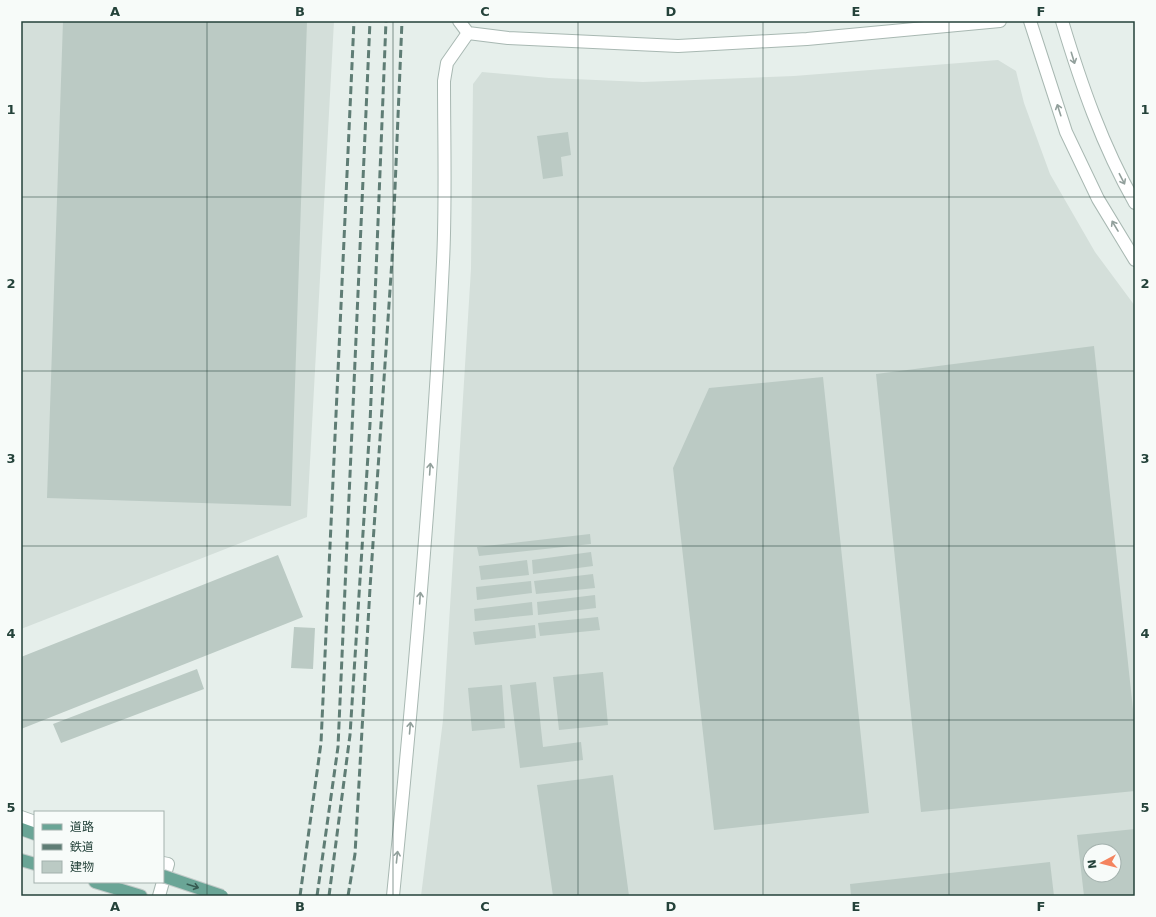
<svg xmlns="http://www.w3.org/2000/svg" width="1156" height="917" viewBox="0 0 1156 917" font-family="'DejaVu Sans','Noto Sans JP',sans-serif">
<rect width="100%" height="100%" fill="#e6efeb"/>
<path fill="#d4dfda" fill-rule="evenodd" d="M21 21H334L307 517 21 629Z
M998 60 1016 71 1024 103 1050 174 1095 252 1135 306V896H421L443 720 471 269 473 84 482 72 549 78 643 82 794 76ZM1090 851H1114V875H1090Z"/>
<path fill="#bbcac4" fill-rule="evenodd" d="M63 21H307L291 506 47 498Z
M568 132 571 155 561 157 563 176 543 179 537 136Z
M1094 346 1135 728V791L921 812 876 374Z
M823 377 869 813 714 830 673 468 709 388Z
M590 534 591 544 479 556 477 547Z
M591 552 593 566 533 574 532 560Z
M278 555 303 617 21 729V657Z
M527 560 529 575 481 580 479 566Z
M593 574 595 588 536 594 534 581Z
M531 581 532 593 477 600 476 587Z
M595 595 596 608 538 615 537 602Z
M532 602 533 615 475 621 474 609Z
M598 617 600 630 540 636 538 623Z
M535 625 536 638 475 645 473 632Z
M294 627 315 628 313 669 291 668Z
M197 669 204 689 61 743 53 724Z
M603 672 608 725 559 730 553 677Z
M536 682 543 747 581 742 583 760 520 768 510 685Z
M502 685 505 728 472 731 468 688Z
M613 775 629 896H553L537 785Z
M1135 829V896H1084L1077 835ZM1090 851H1114V875H1090Z
M1050 862 1054 896H851L850 884Z"/>
<g fill="none" stroke-linecap="round" stroke-linejoin="round">
<g stroke="#a8b8b2" stroke-width="14">
<path id="minor" d="M21 817 35 822
M159 896 168 864 163 863
M393 896C414 685 433 473 443 262 446 202 444 141 444 81L447 63 468 33"/>
</g>
<g stroke="#a8b8b2" stroke-width="14">
<path id="tertiary" d="M459 21 468 33 508 38 678 46 807 39 1000 21
M1030 21 1066 132 1098 199 1135 260
M1062 21C1081 84 1102 145 1135 203"/>
</g>
<g stroke="#c2cac8" stroke-width="14">
<path id="primary" d="M21 829 35 834
M21 860 35 864
M95 882 141 896"/>
</g>
<use href="#minor" stroke="#fff" stroke-width="12"/>
<use href="#tertiary" stroke="#fff" stroke-width="12"/>
<use href="#primary" stroke="#6aa596" stroke-width="12"/>
<path stroke="#5f7d75" stroke-width="3" stroke-dasharray="8 4" stroke-linecap="butt" d="M300 896 321 743 354 21
M317 896 338 747 370 21
M329 896 350 735 370 424 386 21
M348 896 355 854 370 588 392 260 402 21"/>
<g stroke="#c2cac8" stroke-width="14" stroke-linecap="butt">
<path id="primary-bridge" d="M163 876 222 896"/>
</g>
<use href="#primary-bridge" stroke="#6aa596" stroke-width="12"/>
</g>
<defs><path id="oneway-shaft" d="M-6 0H5M1.5-3L5.5 0L1.5 3" fill="none" stroke-width="1.6" stroke-linecap="round" stroke-linejoin="round"/></defs>
<g stroke="#92a09c">
<use href="#oneway-shaft" transform="translate(1073 58) rotate(73)"/>
<use href="#oneway-shaft" transform="translate(1059 110) rotate(-108)"/>
<use href="#oneway-shaft" transform="translate(1122 179) rotate(63)"/>
<use href="#oneway-shaft" transform="translate(1115 226) rotate(-121)"/>
<use href="#oneway-shaft" transform="translate(430 469) rotate(-86)"/>
<use href="#oneway-shaft" transform="translate(420 598) rotate(-86)"/>
<use href="#oneway-shaft" transform="translate(410 728) rotate(-85)"/>
<use href="#oneway-shaft" transform="translate(397 857) rotate(-84)"/>
</g>
<use stroke="#365b51" href="#oneway-shaft" transform="translate(193 886) rotate(18)"/>
<path fill="none" stroke="#24423a" stroke-width="1" stroke-opacity="0.55" d="M207 21V896M393 21V896M578 21V896M763 21V896M949 21V896M21 197H1135M21 371H1135M21 546H1135M21 720H1135"/>
<rect width="1156" height="917" fill="none" stroke="#f7fbf9" stroke-width="44"/>
<rect x="34" y="811" width="130" height="72" fill="#f7fbf9" stroke="#a3b1ad"/>
<rect x="42" y="824" width="20" height="6" fill="#6aa596" stroke="#a3b1ad"/>
<text x="70" y="831" font-size="12" fill="#24423a">道路</text>
<rect x="42" y="844" width="20" height="6" fill="#5f7d75" stroke="#a3b1ad"/>
<text x="70" y="851" font-size="12" fill="#24423a">鉄道</text>
<rect x="42" y="861" width="20" height="12" fill="#bbcac4" stroke="#a3b1ad"/>
<text x="70" y="871" font-size="12" fill="#24423a">建物</text>
<g transform="translate(1102 863) rotate(263)"><circle r="19" fill="#f7fbf9" stroke="#a3b1ad"/>
<path d="M0-3L7 15L0 10L-7 15Z" fill="#f4845f"/>
<text y="-6" font-size="11" font-weight="bold" text-anchor="middle" fill="#24423a">N</text>
</g>
<rect x="22" y="22" width="1112" height="873" fill="none" stroke="#24423a" stroke-width="1.5"/>
<g font-size="13" text-anchor="middle" font-weight="bold" fill="#24423a">
<text x="115" y="16">A</text>
<text x="300" y="16">B</text>
<text x="485" y="16">C</text>
<text x="671" y="16">D</text>
<text x="856" y="16">E</text>
<text x="1041" y="16">F</text>
<text x="11" y="114">1</text>
<text x="1145" y="114">1</text>
<text x="11" y="288">2</text>
<text x="1145" y="288">2</text>
<text x="11" y="463">3</text>
<text x="1145" y="463">3</text>
<text x="11" y="638">4</text>
<text x="1145" y="638">4</text>
<text x="11" y="812">5</text>
<text x="1145" y="812">5</text>
<text x="115" y="911">A</text>
<text x="300" y="911">B</text>
<text x="485" y="911">C</text>
<text x="671" y="911">D</text>
<text x="856" y="911">E</text>
<text x="1041" y="911">F</text>
</g>
</svg>
